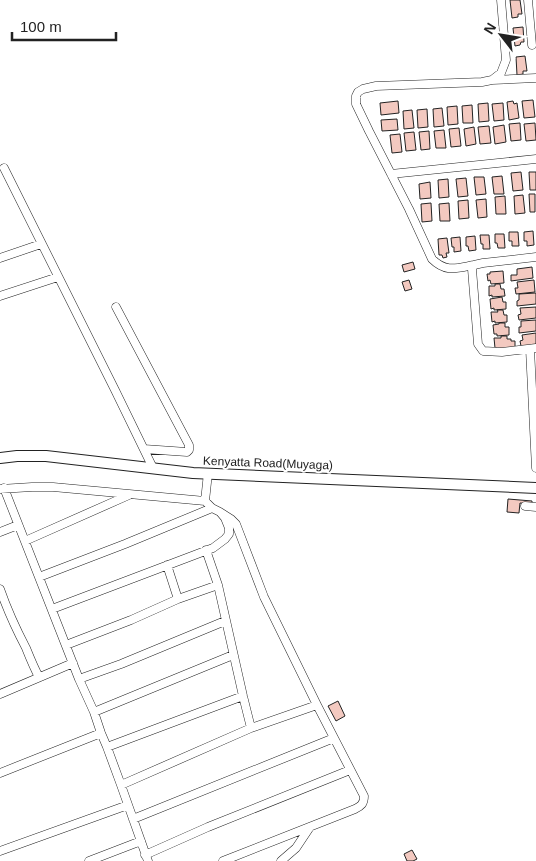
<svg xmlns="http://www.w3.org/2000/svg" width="536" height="861" viewBox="0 0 536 861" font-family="Helvetica,sans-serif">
<rect width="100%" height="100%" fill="#fff"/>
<path fill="#f3c9c0" stroke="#222" d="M510 0H520L522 14H518V17L512 18Z
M523 27 524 42H521L520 45 515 46 513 28Z
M525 56 527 71H523V74L517 75 516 57Z
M533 100 535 117 524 118 522 101Z
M398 101 399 113 381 115 380 103Z
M513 101 514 104 517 103 519 118 509 120 507 102Z
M488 103 489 121 479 122 478 104Z
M503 103 504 120 494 121 492 104Z
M472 105 473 123H463L462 106Z
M457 106 458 124 448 125 447 107Z
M442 108 444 126 434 127 433 109Z
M427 109 428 127 418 128 417 110Z
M412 110 414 128 404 129 403 111Z
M397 119 398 130 382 131 381 120Z
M520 123 521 140 511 141 509 124Z
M535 123 536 140 526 141 524 124Z
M504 125 506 142 495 144 493 127Z
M489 126 491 143 480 144 478 127Z
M474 127 476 144 466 146 464 129Z
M459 128 461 146 451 147 449 129Z
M444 130 446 148H436L434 131Z
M429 131 430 149 421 150 419 132Z
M414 132 416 150 406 151 404 133Z
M400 134 402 152 392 153 390 135Z
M521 172 523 190 513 191 511 173Z
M529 172H536V190H530Z
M502 176 504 194H494L492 177Z
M474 177H484L486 194 476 195Z
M466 178 468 196 458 197 456 179Z
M448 179 449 197 439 198 438 180Z
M430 182 431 198 420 199 419 184Z
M529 194H535V212H530Z
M523 195 525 213 515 214 514 196Z
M505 196 506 214H496L495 197Z
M486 199 487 217 478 218 476 200Z
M468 200 469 218 459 219 458 201Z
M431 203 432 221 422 222 421 204Z
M449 203 450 221H440L439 204Z
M533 231 534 245 527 246V241H524V232Z
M509 232H518L519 246H512V241H509Z
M495 234H504L505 248H498L497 243H495Z
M480 235H489L490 249H483V244H481Z
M475 236 476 250 469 251 468 246H466V237Z
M460 237 461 251 454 252V247H452L451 238Z
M447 238 449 253H446L447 257 443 258 442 255H439L438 239Z
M413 262 415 269 404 272 402 265Z
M532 267 533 278 511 281V275H517V269Z
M503 271 504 283 491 284 490 280 488 281 487 274H490V272Z
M409 280 412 289 405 291 402 282Z
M534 280 535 292 516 294 515 288H518L517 282Z
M495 284H500L501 289H504L505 296 492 297V295L489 296V286H495Z
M536 293V304L517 306V301L519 300V294Z
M502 297 503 302H506V309L494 310V308L491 309 490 299Z
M536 307V318L519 320 518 315 521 314 520 308Z
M497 310H503L504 315H507V322L495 323V321L492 322 491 312H498Z
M536 320V331L519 333V327H521V321Z
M499 323H505V327H509V335L497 336V334H494L493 325 499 324Z
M536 333V345L521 346 520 341 523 340 522 335Z
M501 336H507V339H511V341H515V349L496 350V347L495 348 494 338H501Z
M508 499 532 501V504L520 503 519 513 507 512Z
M338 701 345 716 336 721 328 706Z
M412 850 417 859 413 861H407L404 854Z"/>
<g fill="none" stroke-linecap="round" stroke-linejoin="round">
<g stroke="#222" stroke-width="9">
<path id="minor" d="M528 0 532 45
M492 80 536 78
M4 168 115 390 153 468
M391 174 536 159
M536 257 483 263 474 265 472 269 478 344 483 351 502 352 536 348
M0 258 41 244
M474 265C457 268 446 273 432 259L409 209 369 131 356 104V96L358 92 363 89 376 86 482 82 492 80 501 73 506 60 501 0
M0 296 58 277
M116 307 189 445V450L187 452 144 449
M530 349 536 468
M4 488 79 679 94 712 101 733 107 747 121 785 148 861
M0 489 32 487H53L205 501 212 508 220 512 225 518 229 528V534L225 539 213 548 52 609
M205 501 208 473
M525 506 536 507
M220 512 231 519 236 524 264 597 317 705 364 796C364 804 361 806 355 809L223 861
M0 532 18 525
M25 541 129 495
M167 565 178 599
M39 577 125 544 212 508
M0 589C7 609 16 629 26 648 30 658 34 668 39 677
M66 645 131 620 178 599 218 585
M79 679 121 664 225 621
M0 694 73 663
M94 712 233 655
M251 728 317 705
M107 747 243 696
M0 773 101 733
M121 785 251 728 243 696 218 585 206 550
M133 819 334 738
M0 851 128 805
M145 855 208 827 350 770
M89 861 141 841
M281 861 296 848 310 827"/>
</g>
<g stroke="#222" stroke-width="12">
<path id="major" d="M0 458 17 456H46L193 473 536 488"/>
</g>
<use href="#minor" stroke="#fff" stroke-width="8"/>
<use href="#major" stroke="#fff" stroke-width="10"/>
</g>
<g text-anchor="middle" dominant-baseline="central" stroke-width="4" stroke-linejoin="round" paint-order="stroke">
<g font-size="12" fill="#222" stroke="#fff">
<text transform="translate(268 463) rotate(2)">Kenyatta Road(Muyaga)</text>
</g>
</g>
<g transform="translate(501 35) rotate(301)" stroke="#ffffff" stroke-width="4" paint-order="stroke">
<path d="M0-4L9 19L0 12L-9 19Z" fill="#222222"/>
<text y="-8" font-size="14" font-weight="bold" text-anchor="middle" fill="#222222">N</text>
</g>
<path d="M12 32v8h104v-8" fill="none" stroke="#222222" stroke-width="2.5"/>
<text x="20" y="32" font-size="15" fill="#222222" stroke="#ffffff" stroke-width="4" paint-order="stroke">100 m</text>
</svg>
